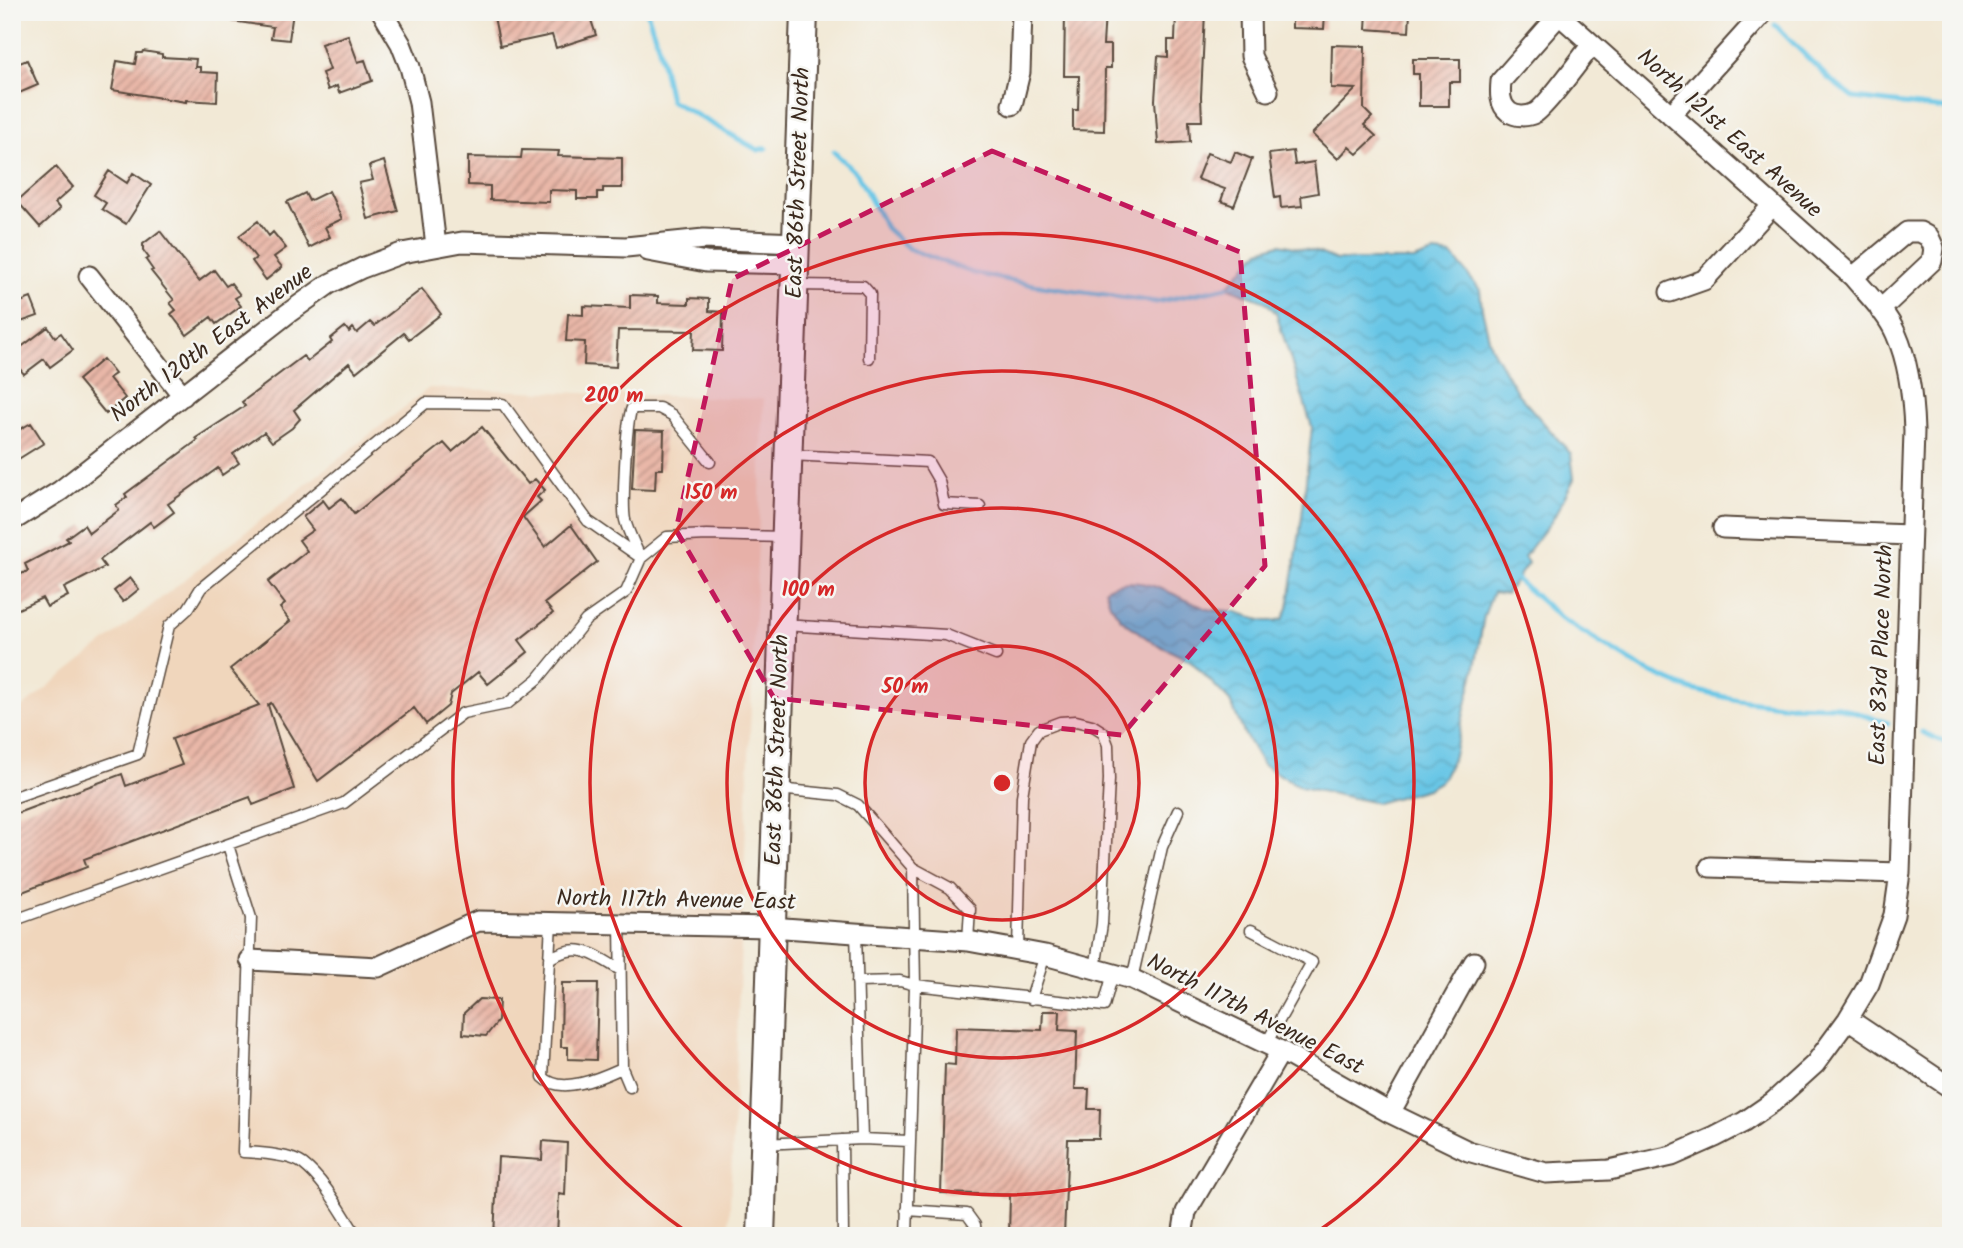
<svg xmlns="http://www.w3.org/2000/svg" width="1963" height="1248" viewBox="0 0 1963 1248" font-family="Kalam,sans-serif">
<defs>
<pattern id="water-waves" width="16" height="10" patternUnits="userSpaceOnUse" patternTransform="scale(1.75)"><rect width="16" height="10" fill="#68c6e6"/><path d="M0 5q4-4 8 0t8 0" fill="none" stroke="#5baac5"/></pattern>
<pattern id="building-hatch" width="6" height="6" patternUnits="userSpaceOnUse" patternTransform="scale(1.75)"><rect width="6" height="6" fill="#e9b7a8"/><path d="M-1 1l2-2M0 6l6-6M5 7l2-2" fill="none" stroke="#be9588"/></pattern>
</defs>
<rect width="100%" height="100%" fill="#f6f6f2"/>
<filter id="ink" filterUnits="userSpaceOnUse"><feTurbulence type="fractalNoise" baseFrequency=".0143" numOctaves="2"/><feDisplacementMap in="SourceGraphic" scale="14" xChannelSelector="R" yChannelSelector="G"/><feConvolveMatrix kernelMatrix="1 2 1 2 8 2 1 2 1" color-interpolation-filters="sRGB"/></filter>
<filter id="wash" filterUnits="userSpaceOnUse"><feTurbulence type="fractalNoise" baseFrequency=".00686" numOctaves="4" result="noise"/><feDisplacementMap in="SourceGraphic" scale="28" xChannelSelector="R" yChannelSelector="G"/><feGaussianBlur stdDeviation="1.57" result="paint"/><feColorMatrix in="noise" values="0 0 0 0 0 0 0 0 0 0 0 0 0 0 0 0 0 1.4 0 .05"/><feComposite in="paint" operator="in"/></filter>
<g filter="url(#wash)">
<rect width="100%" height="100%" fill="#f2e9d6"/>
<path fill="#f0d6bc" d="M429 388 764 399 729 1229 715 1236H12V715Z"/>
<path fill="url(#water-waves)" stroke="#527882" stroke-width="2" d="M1280 244 1317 252 1336 260H1414L1434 253 1452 255 1480 290 1482 309 1491 347 1518 394 1571 454 1574 479 1553 519 1524 557 1528 563 1506 594 1493 592 1484 616 1475 667 1453 759 1442 780 1427 789 1377 803 1301 787 1263 765 1245 735 1230 701 1191 661 1152 642 1121 619 1110 604 1105 589C1138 569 1177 598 1208 609 1217 612 1227 609 1236 612 1253 617 1264 625 1283 619L1288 608 1301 525 1312 427 1276 313 1266 302 1227 287 1260 250Z"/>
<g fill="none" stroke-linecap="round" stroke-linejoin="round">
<path stroke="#68c6e6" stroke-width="5" d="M647 12 659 48 670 100 758 150 766 148
M1775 25 1829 79 1854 98 1951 110
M834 152 857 174 886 228 909 249 973 273 1034 285 1156 302 1227 287
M1516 579 1563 620 1645 670 1689 689 1738 700 1781 705 1835 706 1888 723
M1922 732 1951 745"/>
</g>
<g id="blocks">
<path fill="url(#building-hatch)" d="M231 12H293L289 40 271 38 273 27 231 21Z
M493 12H576L579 20 590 17 596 35 556 48 552 35 500 46Z
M1065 12H1105L1103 45H1111V68H1105L1104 131 1073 130V110H1078L1079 76H1064Z
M1176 12H1205L1201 97 1202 121H1189L1190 142 1158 144 1155 100 1158 56 1168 57V40H1175Z
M1292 12H1325L1324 29 1292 28Z
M1367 12H1410L1409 32 1366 29Z
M348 35 358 62 365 60 372 81 339 93 337 86 328 90 322 73 330 70 321 44Z
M1332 45 1365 46 1364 109 1372 117 1364 125 1376 136 1357 154 1349 147 1338 159 1312 134 1356 89 1331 88Z
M143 51 162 54V57L196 59 195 67H200V72L218 73 217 102 186 100V102L112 90 117 61 135 64 137 53H142Z
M1413 59H1460V82H1449V106H1419V74H1413Z
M27 60 38 85 12 96V66Z
M522 150 559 151 558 156 622 158V188H603V192H597V199H577V191L549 190V202L490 200V186L468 185V157L521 158Z
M1293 151 1295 165 1314 162 1318 193 1301 196 1302 206 1281 208 1280 197 1275 198 1269 154Z
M1235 152 1252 159 1234 206 1221 201 1225 189 1197 179 1207 153 1231 162Z
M384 161 398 211 368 219 359 183 373 180 369 166Z
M56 167 73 187 55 203 60 209 40 227 17 201Z
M109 171 127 183 133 173 151 185 126 224 102 209 106 203 94 195Z
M329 191 342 219 325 227 330 237 309 248 287 202 305 193 309 201Z
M258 221 269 236 273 232 286 248 274 257 282 267 266 280 252 261 256 258 239 236Z
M160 231 199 281 214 270 226 286 231 283 240 295 235 298 241 306 216 324 211 317 187 335 171 314 176 310 170 303 174 300 151 271 153 270 146 260 149 258 143 250V244Z
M422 289 441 314 409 339 404 333 356 372 349 363 294 410 300 419 292 428 272 442 264 432 233 454 239 463 222 475 218 468 168 504 174 512 154 527 150 522 100 560 105 567 64 588 68 596 47 607 42 598 12 612V578L28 571 25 564 69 541 66 538 84 525 89 533 119 510 116 505 127 497 125 494 198 440 196 438 245 406 242 402 303 356 308 361 332 342 330 339 345 327 349 332 353 328 357 333 370 322 374 326Z
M630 295 658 296V303L689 304V298L709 299V311L723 312 722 351 693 350 694 331 618 330 616 367 584 365 585 342 566 341 568 314 583 315V306L630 308Z
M31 298 38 316 12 325V305Z
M48 327 55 337 61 333 73 350 50 367 44 359 24 374 12 359V354Z
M103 359 115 374 109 378 125 398 106 414 78 380Z
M31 423 44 443 12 463V434Z
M482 427 528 484 535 479 545 490 537 497 541 501 523 517 545 547 571 525 597 562 545 603 553 613 519 640 528 652 488 684 478 672 451 694 448 706 426 724 414 708 318 781 271 703 268 705 294 789 253 805 250 797 84 859 87 867 12 896V815L122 774 126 786 182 765 172 739 259 705 230 669 290 621 280 608 285 604 268 582 307 551 299 540 313 530 303 517 323 500 329 508 342 498 354 514 444 443 452 452Z
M635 430 664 431 663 469H656L655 490 632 489Z
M130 578 139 589 123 602 114 591Z
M562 983H598L596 1060 568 1059V1047H561Z
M479 999 499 1000 498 1021 486 1036 463 1034 464 1013Z
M1043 1011H1060L1059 1030 1077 1031 1075 1089H1089L1088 1109H1100L1099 1139H1068L1064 1236H1009L1010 1195 941 1193 945 1064 955 1065 956 1027 1042 1030Z
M543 1141 567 1143 565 1195 559 1194 557 1236H494L498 1157 542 1160Z"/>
</g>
</g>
<g filter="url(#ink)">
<use href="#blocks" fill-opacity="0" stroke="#56473a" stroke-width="2"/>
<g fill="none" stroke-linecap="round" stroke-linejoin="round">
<g stroke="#56473a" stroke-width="13">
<path id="service" d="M796 285 863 286 870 294 869 358
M790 455 928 462 939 481 944 504 980 506
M640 557C635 545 628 532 625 520 622 506 626 420 632 408H659L672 415 710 462
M783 625 946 635 996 655
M778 789 838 795 858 805 913 868 950 888 970 909 968 941
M12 798 138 754 169 626 188 609 201 588 426 403 503 404 588 521 641 558
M228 845 251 918 243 1152C258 1153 290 1154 303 1164 326 1182 341 1212 357 1236
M12 921 344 803 463 713 507 704 538 679 586 620 626 592 641 558 667 537 707 535 784 537
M551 922 543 1077C561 1096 602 1077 622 1068
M620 924 622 1068 630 1087
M1251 930 1312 962 1266 1044
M1018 949 1022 796 1031 741 1039 730 1060 722 1076 721 1092 725 1103 732 1108 745 1109 779 1102 924 1095 969
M549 959C578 941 594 954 620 970
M1132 979 1162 847 1178 811
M857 982 900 981 915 985 913 868
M1031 999 1045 955
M862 1139 909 1141
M842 1140 843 1236
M764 1144 862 1139 856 932
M907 1210 967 1214 975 1225 976 1236
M907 1236 915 985 1104 1006 1113 973"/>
</g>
<g stroke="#56473a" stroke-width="23">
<path id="minor" d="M382 12 401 44 410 67 419 102 436 246
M1250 12 1251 56 1268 91
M1559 15 1501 81C1500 92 1499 104 1509 112 1516 117 1527 117 1535 113 1545 108 1583 56 1592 44
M1012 105 1020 72 1022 12
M1671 115 1764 12
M648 251 706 262 796 264
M89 276 183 396
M1853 277 1907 232H1920L1929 237 1934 248 1932 261 1880 310
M1670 292 1704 280 1772 206
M12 521 60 491 287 314 329 284 362 268 402 253 462 242 626 247 704 239 797 243
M1723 528 1910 535
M1710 867 1900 873
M250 960 378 967 478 921 770 927 968 941 1045 955 1132 979 1281 1051 1390 1113 1468 1151 1546 1173 1609 1170 1672 1156 1715 1137 1744 1122 1773 1102 1815 1064 1848 1019 1869 984 1894 915 1900 873 1914 431C1913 400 1909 363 1896 334 1887 313 1868 295 1853 277L1556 12
M1848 1019 1951 1088
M1390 1113 1474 962
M1182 1236 1186 1212 1281 1051"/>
</g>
<g stroke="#56473a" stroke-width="30">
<path id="secondary" d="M761 1236 804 12"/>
</g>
<use href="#service" stroke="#fff" stroke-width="10"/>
<use href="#minor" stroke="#fff" stroke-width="19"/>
<use href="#secondary" stroke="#fff" stroke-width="26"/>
</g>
</g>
<path fill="#c2185b" fill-opacity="0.2" stroke="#c2185b" stroke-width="5" stroke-dasharray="14 9" stroke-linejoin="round" d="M992 151 1240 252 1265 566 1122 735 774 698 676 530 732 279Z"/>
<circle cx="1002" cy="783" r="137" fill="#d62828" fill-opacity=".12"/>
<g fill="none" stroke="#d62828" stroke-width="3.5">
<circle cx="1002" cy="783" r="137"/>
<circle cx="1002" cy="783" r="275"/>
<circle cx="1002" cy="783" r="412"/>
<path d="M691 1235A549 549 0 1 1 1313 1235"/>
</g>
<g text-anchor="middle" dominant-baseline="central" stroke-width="5" stroke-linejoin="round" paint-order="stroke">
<g font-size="23" fill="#3b2a1e" stroke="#f6f6f2">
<text transform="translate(1729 134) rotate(42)">North 121st East Avenue</text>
<text transform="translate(799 183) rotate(-88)">East 86th Street North</text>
<text transform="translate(212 344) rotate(-37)">North 120th East Avenue</text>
<text transform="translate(1882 655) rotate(-88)">East 83rd Place North</text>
<text transform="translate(778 750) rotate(-88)">East 86th Street North</text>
<text transform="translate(676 901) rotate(1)">North 117th Avenue East</text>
<text transform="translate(1255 1015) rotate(27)">North 117th Avenue East</text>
</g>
</g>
<circle cx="1002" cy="783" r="10" fill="#d62828" stroke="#f6f6f2" stroke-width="3.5"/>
<g font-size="21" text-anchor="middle" font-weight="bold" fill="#d62828" stroke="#f6f6f2" stroke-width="5" stroke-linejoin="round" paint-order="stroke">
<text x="614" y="402">200 m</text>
<text x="711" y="499">150 m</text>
<text x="808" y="596">100 m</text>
<text x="905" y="693">50 m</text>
</g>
<rect width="1963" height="1248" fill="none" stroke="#f6f6f2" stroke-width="42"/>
</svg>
